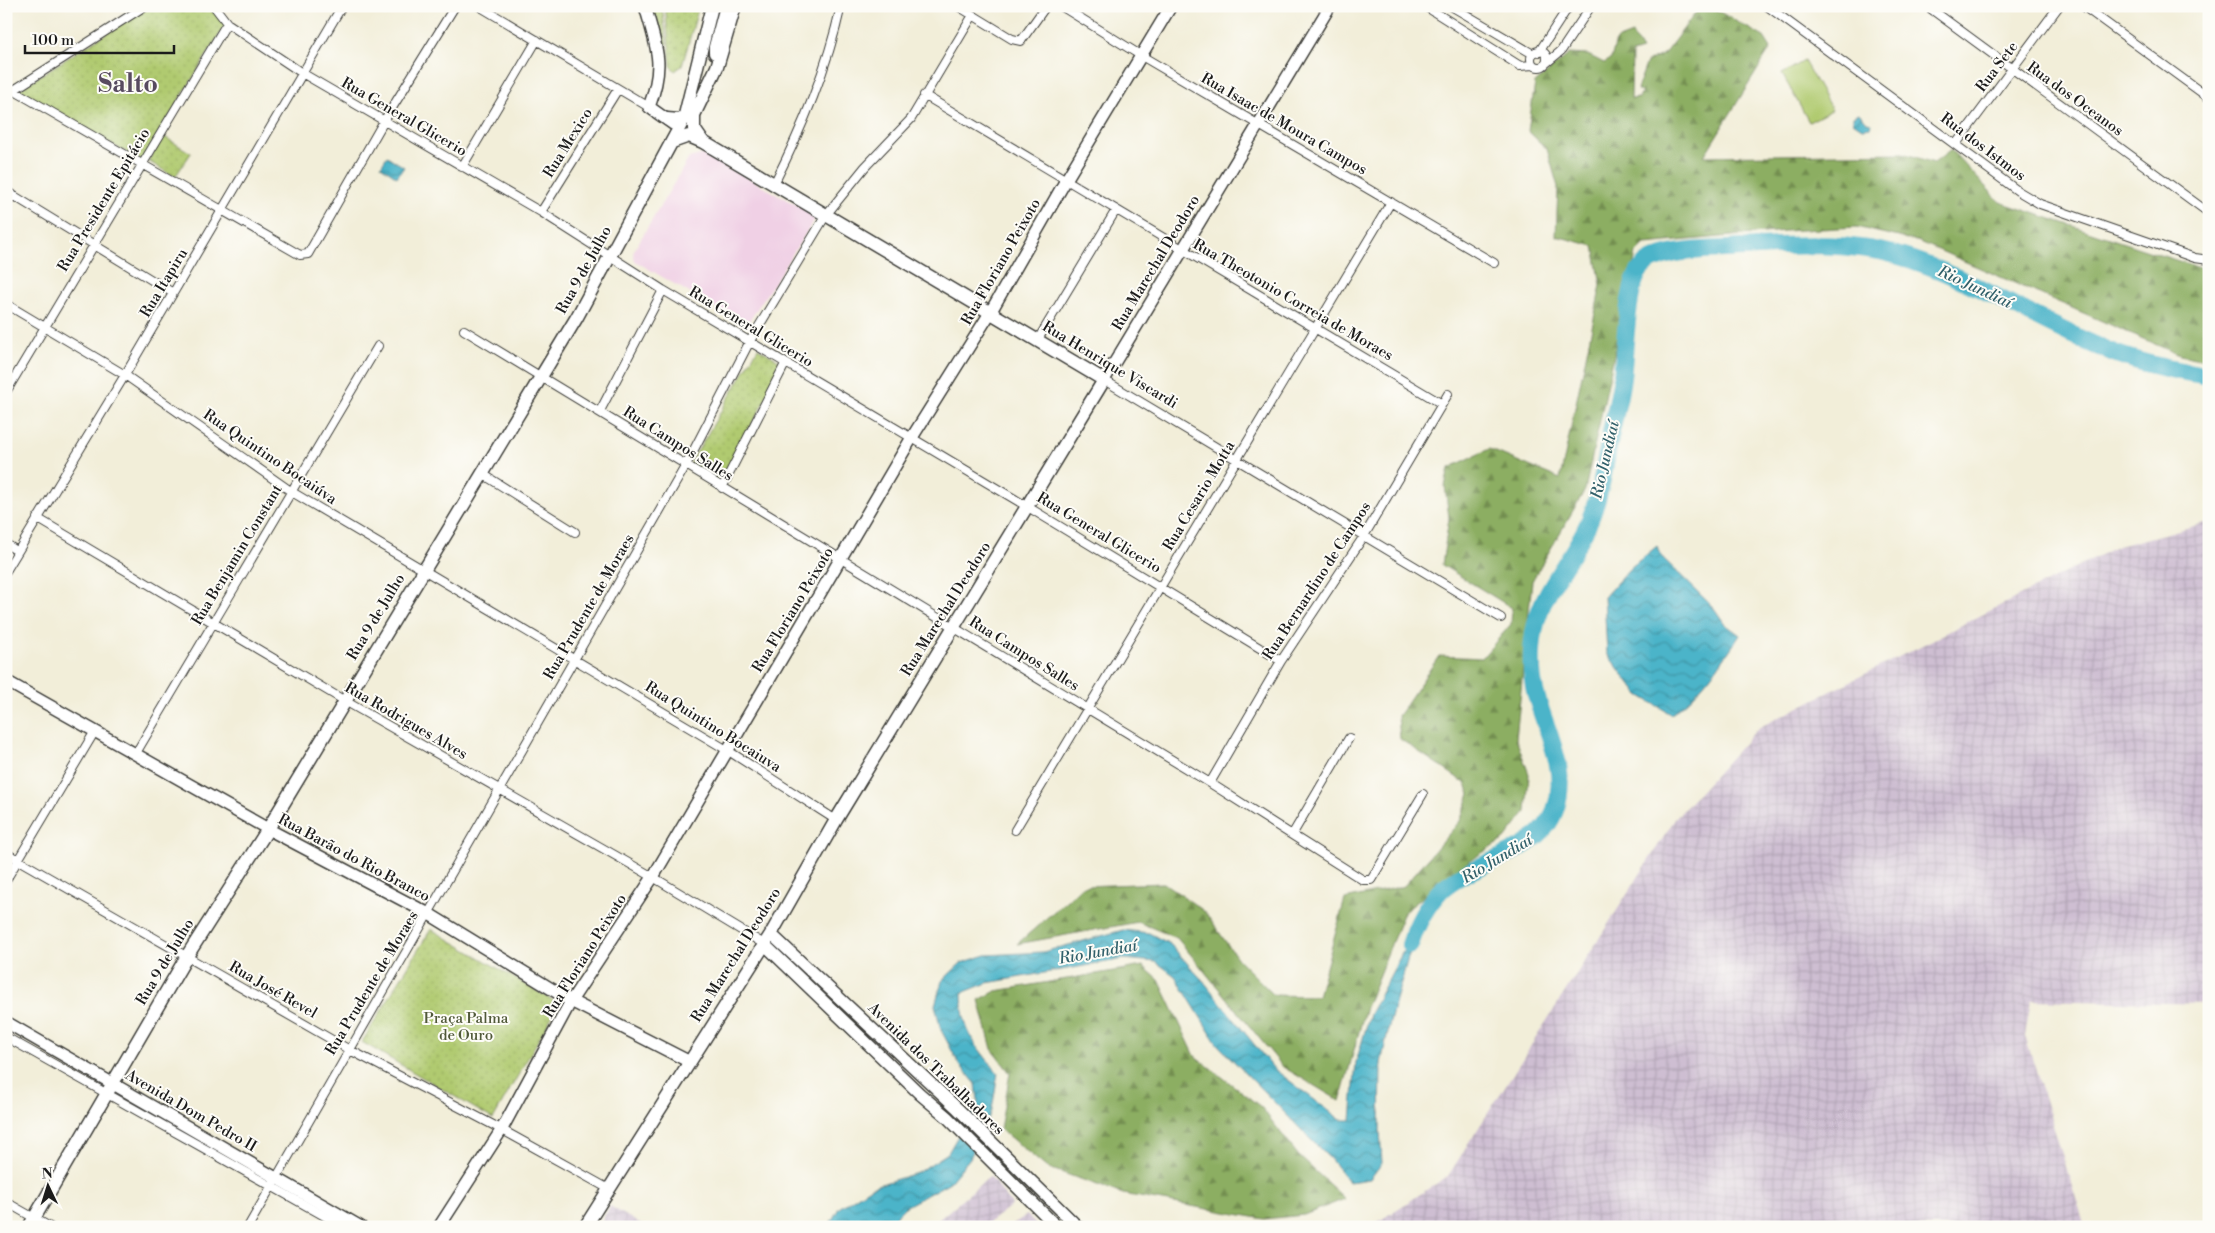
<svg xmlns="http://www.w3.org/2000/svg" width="2215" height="1233" viewBox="0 0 2215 1233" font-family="'Libre Bodoni',serif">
<defs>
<pattern id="industrial-grid" width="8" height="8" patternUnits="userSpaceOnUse" patternTransform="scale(1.25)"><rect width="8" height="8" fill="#cebed2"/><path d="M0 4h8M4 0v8" fill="none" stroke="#b0a3b4"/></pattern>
<pattern id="forest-firs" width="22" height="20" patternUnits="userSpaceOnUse" patternTransform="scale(1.25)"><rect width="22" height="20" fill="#8cae62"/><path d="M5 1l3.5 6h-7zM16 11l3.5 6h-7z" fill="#728d50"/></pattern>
<pattern id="park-dots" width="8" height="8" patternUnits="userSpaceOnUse" patternTransform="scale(1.25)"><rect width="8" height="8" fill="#b0ca70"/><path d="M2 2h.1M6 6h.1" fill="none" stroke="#97ad60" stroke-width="1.8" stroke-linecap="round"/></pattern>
<pattern id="water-waves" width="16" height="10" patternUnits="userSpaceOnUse" patternTransform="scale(1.25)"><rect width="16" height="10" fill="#4bb4c9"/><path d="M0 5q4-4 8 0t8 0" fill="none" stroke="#3e92a2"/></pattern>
</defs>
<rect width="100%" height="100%" fill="#fdfcf7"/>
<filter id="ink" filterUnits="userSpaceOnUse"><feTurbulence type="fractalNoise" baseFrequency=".02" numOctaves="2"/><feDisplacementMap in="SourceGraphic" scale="10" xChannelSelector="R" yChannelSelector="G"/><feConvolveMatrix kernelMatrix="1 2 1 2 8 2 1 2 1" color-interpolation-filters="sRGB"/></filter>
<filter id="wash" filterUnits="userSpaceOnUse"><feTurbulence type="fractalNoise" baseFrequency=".0096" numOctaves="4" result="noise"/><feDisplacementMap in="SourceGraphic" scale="20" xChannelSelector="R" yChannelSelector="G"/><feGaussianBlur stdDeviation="1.12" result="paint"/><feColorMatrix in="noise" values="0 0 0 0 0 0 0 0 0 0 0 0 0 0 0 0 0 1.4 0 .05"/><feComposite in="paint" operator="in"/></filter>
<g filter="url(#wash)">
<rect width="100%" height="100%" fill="#f2eed9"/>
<path fill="#f0d0e5" d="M704 154 817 216 746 326 635 261 633 252 689 158Z"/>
<path fill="url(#industrial-grid)" d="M2209 522V1004L2031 1000 2025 1036 2085 1227H1353L1376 1223 1448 1176 1675 819 1758 728 2118 546Z
M990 1176 1012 1205 983 1227H930Z
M610 1206 645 1227H598Z
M1027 1215 1039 1227H1008Z"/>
<path fill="#b0ca70" stroke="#667346" d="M1804 61 1832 110 1809 122 1782 74Z"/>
<path fill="url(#forest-firs)" stroke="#54653f" d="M1701 6H1709L1764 37 1771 48 1704 156 1903 153 1934 163 1951 150 2000 202 2209 271V361L2180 355 1920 242 1856 227 1785 231 1645 244 1636 253 1585 490 1532 581 1516 739 1529 774 1526 812 1505 839 1472 859 1404 912 1365 1010 1340 1101 1283 1067 1177 938 1138 922 1017 944 1083 886 1164 883 1204 911 1238 959 1274 995 1318 996 1345 899 1404 886 1460 821 1470 794 1465 783 1400 739 1398 716 1439 656 1482 658 1511 624 1512 608 1442 565 1449 518 1445 486 1449 468 1489 449 1560 479 1601 285 1594 246 1556 236 1558 187 1547 149 1528 131 1535 83 1569 54 1588 55 1604 63 1611 59 1616 40 1632 34 1642 50 1632 53 1631 99 1639 98 1642 93 1637 89 1647 62 1664 54Z
M1143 966 1159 980 1195 1056 1261 1107 1298 1155 1345 1199 1304 1215 1264 1219 1123 1194 1046 1167 1000 1129 1010 1073 992 1049 979 1000 996 991Z"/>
<path fill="url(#park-dots)" stroke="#667346" d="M149 6H214L226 24 142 161 16 91Z
M650 6H662L667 44 661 47Z
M665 6H699L682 66 675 71 671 66Z
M163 136 191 153 175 177 148 161Z
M758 348 785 364 720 482 690 464Z
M431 929 559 1004 493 1119 362 1042Z"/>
<path fill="url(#water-waves)" stroke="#346872" d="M1859 113 1867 122 1872 123 1871 127 1862 128 1853 122V116Z
M387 156 404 167 397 177 381 166Z
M1657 546 1663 558 1714 608 1725 624 1740 635C1725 658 1694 701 1671 714L1639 695 1607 654 1604 597 1630 568Z
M1418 923 1392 1014 1381 1063 1380 1130 1382 1163 1370 1179 1349 1182 1331 1160 1217 1044 1175 976 1156 962 1124 959 987 983 962 993C962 1033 975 1044 998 1073L992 1110 970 1158 950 1182 905 1207 885 1227H828L839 1208 871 1187 917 1173 948 1153 978 1101 976 1084 959 1064 941 1030 935 1005 942 981 961 963 986 955 1043 952 1123 930 1149 933 1170 944 1205 983 1274 1069 1341 1120H1351L1356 1062 1370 1014Z"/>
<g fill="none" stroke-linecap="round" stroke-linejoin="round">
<path stroke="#4bb4c9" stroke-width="18" d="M1410 945C1416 926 1426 906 1440 891 1472 860 1539 856 1555 810 1570 769 1545 731 1535 691 1530 671 1531 644 1536 623 1545 587 1572 559 1587 526 1601 496 1605 464 1611 432 1615 415 1619 397 1622 378 1625 353 1626 289 1640 270 1655 250 1702 250 1725 249 1780 246 1842 240 1896 255 1971 276 2037 323 2109 351 2141 364 2174 370 2209 376"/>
</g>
</g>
<g filter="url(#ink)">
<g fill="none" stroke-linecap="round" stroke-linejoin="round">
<g stroke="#3c3c38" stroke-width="10">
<path id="street" d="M214 6 227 23 302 73 541 212 663 290 1028 507 1281 661
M479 6 649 107
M958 6 1012 39 1021 41 1046 6
M1061 6 1140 55 1494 263
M1425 6 1520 66 1533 65
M1451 6 1533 54
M1767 6 2018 191 2040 204 2195 258 2209 260
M1927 6 2209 213
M2083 6 2209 98
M1531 59a8 8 0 1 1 16 0a8 8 0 1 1-16 0Z
M1539 52 1569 6
M1544 65 1561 51 1591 6
M6 86 300 255 308 254 384 121 455 6
M6 95 145 6
M924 95 1442 404
M1956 144 2059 6
M462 167 537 40
M774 184C803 126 827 69 841 6
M6 191 173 293
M6 204 12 194
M541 212 618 89
M6 304 125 375 292 492 727 750 836 820
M464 330 1210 783 1363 880H1371L1423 794
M1037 341 1116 210
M1104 380 1501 618
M6 392 227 23
M600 411 663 290
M481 473 575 532
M722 488 785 364
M37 518 345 701 653 877 764 944
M6 544 17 551
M6 571 125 375 342 6
M136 753 378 346
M1210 783 1281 661 1364 536 1448 394
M1015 830 1391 202
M1292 835 1349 738
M6 853 348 1049 497 1127 609 1189
M6 880 95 731
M6 1037 344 1227
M6 1202 50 1227
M248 1227 686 465 750 341 826 215 865 167 911 119 973 15"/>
</g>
<g stroke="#3c3c38" stroke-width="14">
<path id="secondary" d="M645 6C657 49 665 64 649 107L673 124
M1104 380 1330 6
M6 681 268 829 429 914 571 1001 688 1061
M771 934 958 1109 1078 1227
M764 944 920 1094 947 1117 1057 1227
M6 1022 361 1227
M439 1227 502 1129 571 1001 653 877 911 439 990 313 1066 180 1171 6"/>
</g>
<g stroke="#3c3c38" stroke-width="15">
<path id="primary" d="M715 53V47L726 6
M667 119 679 120 689 117
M703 142 694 129V115L717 67 735 6
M29 1227 187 956 268 829 577 317 684 119 712 6
M585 1227 771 934 836 820 1104 380 703 142 689 136 672 142"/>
</g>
<use href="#street" stroke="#fff" stroke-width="8"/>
<use href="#secondary" stroke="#fff" stroke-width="11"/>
<use href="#primary" stroke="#fff" stroke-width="12"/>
</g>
</g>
<g text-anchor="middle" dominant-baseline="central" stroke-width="4" stroke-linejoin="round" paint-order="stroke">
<g font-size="15" fill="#1c1c1c" stroke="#fdfcf7">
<text transform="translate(1997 67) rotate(-53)">Rua Sete</text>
<text transform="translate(2075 99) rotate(36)">Rua dos Oceanos</text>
<text transform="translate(404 117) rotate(30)">Rua General Glicerio</text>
<text transform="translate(1284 124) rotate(30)">Rua Isaac de Moura Campos</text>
<text transform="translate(568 143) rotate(-58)">Rua Mexico</text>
<text transform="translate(1983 147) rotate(37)">Rua dos Istmos</text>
<text transform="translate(104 200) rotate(-59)">Rua Presidente Epitácio</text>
<text transform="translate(1001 262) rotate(-60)">Rua Floriano Peixoto</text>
<text transform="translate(1156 263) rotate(-59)">Rua Marechal Deodoro</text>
<text transform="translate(584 270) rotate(-61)">Rua 9 de Julho</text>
<text transform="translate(164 283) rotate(-59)">Rua Itapiru</text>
<text transform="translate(1293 300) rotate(30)">Rua Theotonio Correia de Moraes</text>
<text transform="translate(751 327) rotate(31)">Rua General Glicerio</text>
<text transform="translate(1110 365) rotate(31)">Rua Henrique Viscardi</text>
<text transform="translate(678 444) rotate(32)">Rua Campos Salles</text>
<text transform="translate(270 457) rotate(34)">Rua Quintino Bocaiúva</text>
<text transform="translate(1199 496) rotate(-59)">Rua Cesario Motta</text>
<text transform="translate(1099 533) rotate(31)">Rua General Glicerio</text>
<text transform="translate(237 555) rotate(-59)">Rua Benjamin Constant</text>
<text transform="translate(1317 581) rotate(-57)">Rua Bernardino de Campos</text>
<text transform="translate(589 607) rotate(-60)">Rua Prudente de Moraes</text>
<text transform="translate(946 609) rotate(-58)">Rua Marechal Deodoro</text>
<text transform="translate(793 610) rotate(-59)">Rua Floriano Peixoto</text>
<text transform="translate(376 617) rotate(-59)">Rua 9 de Julho</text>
<text transform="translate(1024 654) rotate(32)">Rua Campos Salles</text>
<text transform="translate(406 721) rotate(30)">Rua Rodrigues Alves</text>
<text transform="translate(713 727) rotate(32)">Rua Quintino Bocaiuva</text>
<text transform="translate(354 858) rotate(28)">Rua Barão do Rio Branco</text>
<text transform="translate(736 955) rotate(-58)">Rua Marechal Deodoro</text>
<text transform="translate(585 956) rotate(-58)">Rua Floriano Peixoto</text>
<text transform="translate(165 962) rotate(-59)">Rua 9 de Julho</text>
<text transform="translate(372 983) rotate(-59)">Rua Prudente de Moraes</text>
<text transform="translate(273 990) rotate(30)">Rua José Revel</text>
<text transform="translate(936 1069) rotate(44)">Avenida dos Trabalhadores</text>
<text transform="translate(191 1111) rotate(30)">Avenida Dom Pedro II</text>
</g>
<g font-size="15" fill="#505939" stroke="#fdfcf7">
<text x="466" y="1018">Praça Palma<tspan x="466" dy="17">de Ouro</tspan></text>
</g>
<g font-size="16" font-style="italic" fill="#31606a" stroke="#fdfcf7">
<text transform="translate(1975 287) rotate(25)">Rio Jundiaí</text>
<text transform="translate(1605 460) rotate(-77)">Rio Jundiaí</text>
<text transform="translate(1497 859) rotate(-31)">Rio Jundiaí</text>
<text transform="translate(1098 952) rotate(-10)">Rio Jundiaí</text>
</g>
<g font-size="25" font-weight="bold" fill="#584b60" stroke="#fdfcf7">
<text x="128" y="84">Salto</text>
</g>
</g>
<rect width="2215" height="1233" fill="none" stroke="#fdfcf7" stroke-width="25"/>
<g transform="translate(48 1186) rotate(356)" stroke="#fdfcf7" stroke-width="4" paint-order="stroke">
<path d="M0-4L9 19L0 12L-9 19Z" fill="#1c1c1c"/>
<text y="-8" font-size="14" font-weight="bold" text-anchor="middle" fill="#1c1c1c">N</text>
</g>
<path d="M25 45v8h149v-8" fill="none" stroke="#1c1c1c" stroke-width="2.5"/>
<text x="32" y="45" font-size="15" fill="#1c1c1c" stroke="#fdfcf7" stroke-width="4" paint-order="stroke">100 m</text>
</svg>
